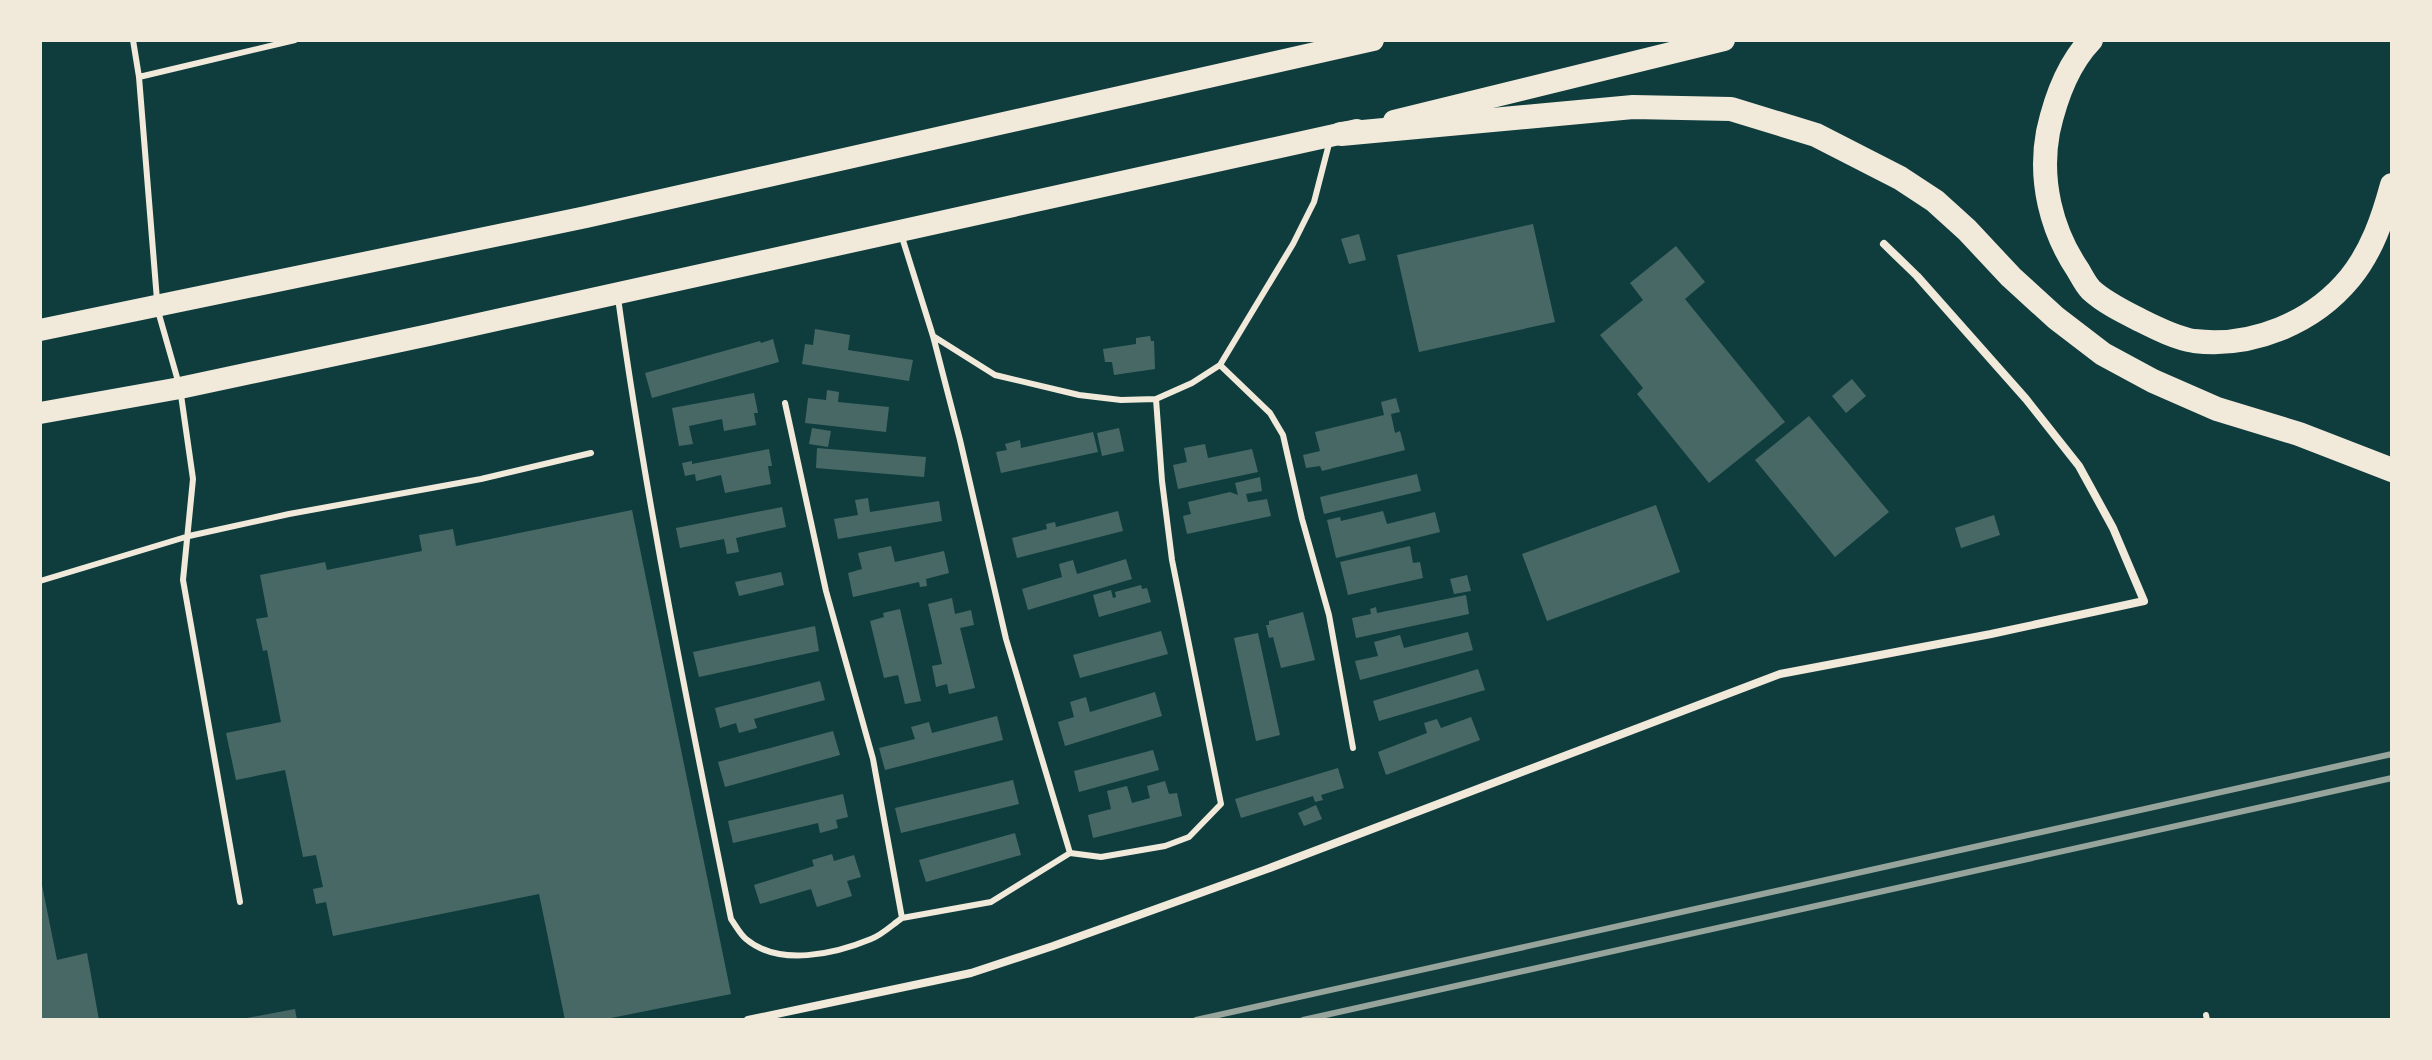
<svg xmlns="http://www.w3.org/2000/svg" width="2432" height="1060" viewBox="0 0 2432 1060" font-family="'IBM Plex Sans',sans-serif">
<rect width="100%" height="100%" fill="#0f3d3e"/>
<path fill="#486865" d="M1533 224 1555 322 1419 352 1397 255Z
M1359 234 1366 260 1349 264 1341 239Z
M1676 246 1705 282 1685 299 1785 422 1709 483 1637 394 1643 388 1600 335 1643 300 1630 283Z
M815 329 850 335 848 350 913 360 909 381 802 364 805 344 813 345Z
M1150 336 1151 341H1154L1155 369 1114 375 1112 362H1105L1103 349 1136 344V338Z
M773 339 779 362 652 398 645 373 760 341 761 343Z
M1852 379 1866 396 1846 413 1832 396Z
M827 390 839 392 838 402 889 407 886 432 805 423 808 398 826 400Z
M754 393 758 413H754L756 425 724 431 722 419 689 426 693 444 679 446 672 408Z
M1396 398 1400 412 1391 414 1395 433 1400 431 1405 450 1322 471 1320 466 1306 468 1303 455 1320 451 1315 432 1384 415 1381 402Z
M1809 416 1889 512 1835 557 1755 460Z
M812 428 831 431 828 447 809 444Z
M1119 428 1124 451 1102 456 1097 433Z
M1093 432 1098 452 1001 473 996 452 1007 450 1005 444 1020 440 1021 448Z
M1205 444 1208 458 1252 449 1258 472 1178 489 1173 465 1187 462 1184 448Z
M817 448 926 457 924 477 816 468Z
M769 449 772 466H768L771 484 725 493 721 475 696 481 695 474 685 476 682 463 692 461V464Z
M1417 474 1421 491 1324 514 1320 497Z
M1260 477 1262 491 1246 494 1248 502 1267 499 1271 516 1187 534 1183 516 1191 514 1188 502 1230 492 1238 495 1235 483Z
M868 498 870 512 939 501 942 521 838 539 834 519 858 515 855 500Z
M1656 505 1680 572 1547 621 1522 554Z
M782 507 786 527 736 538 739 552 727 554 724 539 680 548 676 528Z
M632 510 731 994 601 1020H565L539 894 333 936 326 902 316 904 313 889 323 887 316 855 303 857 285 770 236 780 226 733 281 722 267 650 263 651 256 619 268 617 260 575 325 562 327 570 422 551 419 535 453 529 456 546Z
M1118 511 1123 531 1017 558 1012 538 1047 529 1046 524 1055 522 1056 527Z
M1383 511 1387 524 1435 512 1440 532 1336 558 1327 520 1340 517 1341 521Z
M1994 515 2000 535 1961 548 1955 528Z
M891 546 895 562 944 551 949 573 926 579 927 586 920 587 919 582 853 597 848 573 862 569 858 553Z
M1410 546 1413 563 1420 562 1423 578 1348 595 1340 562Z
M1126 559 1132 579 1028 610 1022 589 1062 577 1059 564 1073 560 1077 574Z
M781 572 784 585 739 596 735 582Z
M1467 575 1471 591 1454 594 1450 579Z
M1141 585 1142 589 1147 588 1151 602 1099 617 1093 595 1111 590 1113 598 1116 597 1115 592Z
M1466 595 1469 614 1356 638 1352 618 1371 614 1370 609 1376 607 1377 613Z
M952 598 955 614 971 610 974 625 960 628 975 688 949 694 947 684 936 687 932 666 942 664 928 604Z
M900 609 921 701 905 704 898 675 884 678 870 621 884 617 883 613Z
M1303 612 1315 660 1281 668 1273 637 1269 638 1266 625H1269V621Z
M815 626 819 651 699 677 693 652Z
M1161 631 1168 654 1080 678 1073 655Z
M1468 632 1473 650 1360 680 1355 661 1378 656 1374 642 1400 635 1404 648Z
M1258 633 1280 735 1256 741 1234 638Z
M1478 669 1485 690 1379 721 1373 701Z
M820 681 825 700 754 719 757 728 739 733 736 723 720 728 715 708Z
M1155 692 1162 716 1065 746 1058 722 1074 717 1070 702 1086 697 1090 712Z
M997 716 1003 740 885 770 879 748 915 739 911 727 929 722 932 733Z
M1471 717 1480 740 1386 775 1378 752 1427 733 1424 723 1437 719 1441 728Z
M833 731 840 755 725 787 718 762Z
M1153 750 1159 770 1079 792 1074 771Z
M1338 768 1344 788 1321 795 1323 800 1315 802 1313 796 1241 818 1235 799Z
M1013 780 1019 804 901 833 895 808Z
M1165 781 1169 794 1177 793 1182 816 1093 838 1088 815 1111 809 1107 791 1127 786 1132 803 1150 798 1147 786Z
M843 794 848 817 836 820 838 828 820 833 818 823 733 843 728 821Z
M1316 805 1322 819 1304 826 1298 813Z
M1015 833 1021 855 926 882 919 860Z
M832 854 834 861 854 855 861 877 847 881 852 896 817 907 811 889 760 904 754 885 814 866 812 860Z
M40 875 57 960 87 953 99 1020H40Z
M295 1009 297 1020H247V1018Z"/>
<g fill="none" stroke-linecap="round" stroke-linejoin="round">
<path stroke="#f1e9da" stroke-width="6" d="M133 40 139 77 295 40
M139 77 157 300
M901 234 933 336 995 375 1079 395 1121 400 1156 399 1192 383 1220 365 1293 244 1314 202 1330 140
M618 298C647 506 689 713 731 919 736 926 740 934 746 939 779 967 835 954 871 939 882 935 892 925 902 918
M158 311 180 388 193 479 183 580 240 902
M933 336 960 440 1006 639 1070 853
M1220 365 1270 413 1283 435 1302 519 1329 615 1353 748
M785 403 826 591 873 759 902 918 991 902 1070 853 1101 857 1165 846 1189 837 1221 804 1172 560 1162 481 1156 399
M40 581 189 536 289 514 481 479 591 453
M2206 1015 2207 1020"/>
<path stroke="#f1e9da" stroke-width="8" d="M748 1020 971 973 1053 946 1267 869 1780 674 1991 634 2144 601 2113 528 2079 466 2026 399 1917 276 1884 244"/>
<path stroke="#f1e9da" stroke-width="22" d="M1394 121 1724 40
M40 330 586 217 1373 40
M40 413 180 388 429 335 1357 130"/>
<path stroke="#f1e9da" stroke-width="24" d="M2091 40C2067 65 2055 100 2048 132 2039 180 2051 230 2078 270 2082 277 2086 285 2091 290 2104 302 2122 311 2138 319 2154 327 2175 338 2194 341 2252 348 2313 323 2350 278 2372 251 2383 218 2392 185
M1341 134 1633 107 1731 109 1816 135 1900 178 1935 201 1967 230 2011 277 2056 318 2103 354 2153 381 2217 409 2299 434 2392 470"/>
<path stroke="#97a49c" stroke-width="6" d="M1196 1020 2392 754
M1303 1020 2392 778"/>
</g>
<rect width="2432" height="1060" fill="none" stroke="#f1e9da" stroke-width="84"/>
</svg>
